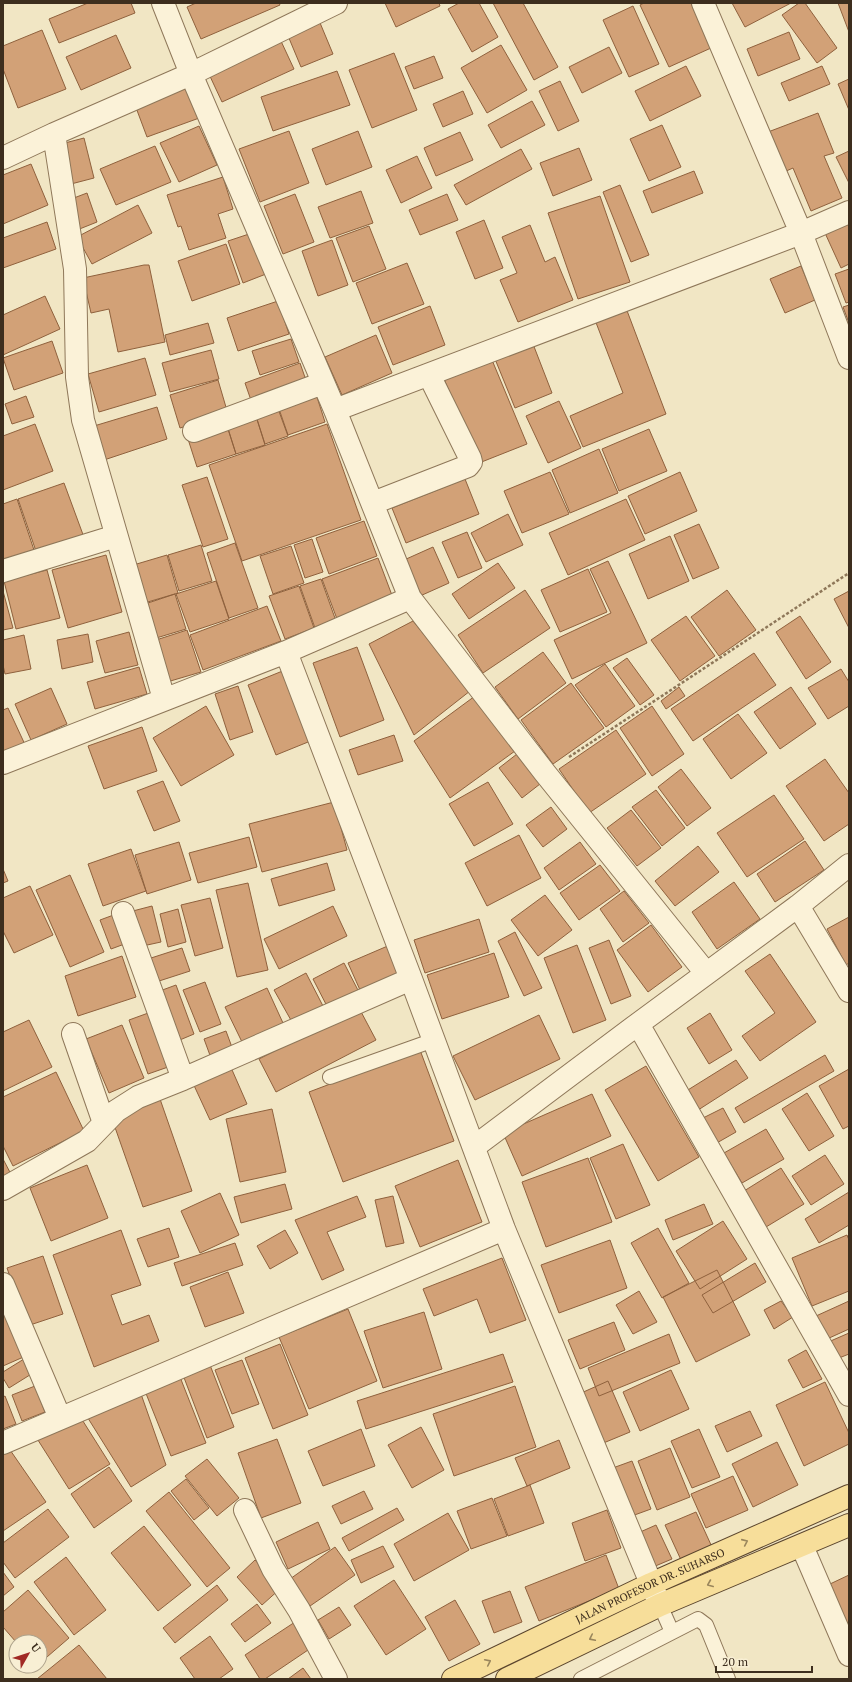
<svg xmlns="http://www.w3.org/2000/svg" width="852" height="1682" viewBox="0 0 852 1682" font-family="'PT Serif',serif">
<rect width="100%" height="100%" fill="#f1e6c4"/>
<path fill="#d2a177" stroke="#8f613d" d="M88 3H131L135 13 59 43 49 19Z
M196 3H279L280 5 201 39 187 7Z
M385 3H439L440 6 396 27Z
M459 3H479L498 37 472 52 448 9Z
M493 3H523L558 67 534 80Z
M644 3H691L711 48 669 67 640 5Z
M732 3H791L745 27Z
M799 3H805L837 48 817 63 782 15Z
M838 3H849V32Z
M633 6 659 64 629 77 603 20Z
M318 18 333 54 301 67 286 31Z
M42 30 66 89 18 108 3 69V46Z
M789 32 800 59 758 76 747 49Z
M116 35 131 68 81 90 66 57Z
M280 39 294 69 222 102 208 72Z
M501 45 527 90 487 113 461 68Z
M609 47 622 73 582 93 569 67Z
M394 53 417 110 372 128 349 70Z
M434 56 443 78 414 89 405 67Z
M686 66 701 96 650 121 635 91Z
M822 66 830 84 789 101 781 83Z
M337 71 350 105 273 131 261 97Z
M849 79V110L838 84Z
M560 81 579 121 558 131 539 91Z
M190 85 202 117 147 137 135 105Z
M463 91 473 114 443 127 433 104Z
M532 101 545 125 501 148 488 125Z
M818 113 834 153 824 156 842 198 811 211 793 168 784 172 768 132Z
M662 125 681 167 649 181 630 139Z
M199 126 217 165 179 182 160 143Z
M289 131 309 183 260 202 239 149Z
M358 131 372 167 326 185 312 149Z
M460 132 473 160 436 176 424 148Z
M84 138 94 178 71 184 61 144Z
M155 146 171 182 116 205 100 169Z
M579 148 592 180 553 196 540 163Z
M521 149 532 169 466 205 454 185Z
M849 151V183L836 157Z
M417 156 432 188 401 203 386 170Z
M31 164 48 205 3 224V175Z
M694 171 703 193 652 213 643 191Z
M223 177 233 209 218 214 226 238 189 250 181 226 178 227 167 195Z
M620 185 649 255 631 262 603 192Z
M361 191 373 223 330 238 318 207Z
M87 193 97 222 77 230 66 201Z
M295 194 314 242 283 254 264 206Z
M447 194 458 220 420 235 409 210Z
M600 196 630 282 578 299 548 213Z
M138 205 152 233 92 264 77 237Z
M484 220 503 268 475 279 456 232Z
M47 222 56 249 3 268V238Z
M849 222V264L841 268 825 233Z
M530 225 545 262 555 257 573 300 518 322 500 280 517 273 502 237Z
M369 226 386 269 353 282 336 238Z
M252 233 266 274 243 283 228 241Z
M332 240 348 285 318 296 302 251Z
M226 244 240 284 192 301 178 261Z
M407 263 424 304 372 324 356 283Z
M144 265H149L165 342 118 352 109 309 91 313 83 278Z
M801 266 815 300 785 313 770 279Z
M849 269V302L846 303 835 274Z
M45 296 60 329 3 355V315Z
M278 301 289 334 238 351 227 318Z
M849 305V323L843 307Z
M430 306 445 345 393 365 378 327Z
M626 308 666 414 583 447 570 416 623 393 595 320Z
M208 323 214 343 170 355 165 335Z
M376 335 392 373 342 395 325 357Z
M291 339 299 362 260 375 252 351Z
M52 341 63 373 14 390 3 358Z
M533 344 552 393 515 408 495 359Z
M211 350 219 379 170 392 162 363Z
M145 358 156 395 99 412 88 374Z
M492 360 527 444 479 463 444 379Z
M300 363 308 386 253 406 245 383Z
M218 380 228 414 180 428 170 395Z
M316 394 325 422 288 435 278 406Z
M26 396 34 417 12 424 5 404Z
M559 401 581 448 548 463 526 416Z
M277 406 288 436 265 444 255 413Z
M157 407 167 439 104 460 94 426Z
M255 413 265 445 236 454 226 422Z
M226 423 236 454 197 467 187 436Z
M35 424 53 471 3 490V436Z
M327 424 361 520 242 561 209 465Z
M649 429 667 471 619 491 602 449Z
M599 449 618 493 570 513 552 470Z
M550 472 569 514 522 533 504 491Z
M680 472 697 511 645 534 628 496Z
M207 477 228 539 203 547 182 485Z
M465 479 479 514 406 543 392 508Z
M64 483 85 540 38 557 18 499Z
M17 499 36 556 3 567V504Z
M626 499 645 540 568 575 549 533Z
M508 514 523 545 486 562 471 533Z
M364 521 377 556 329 574 316 538Z
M699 524 719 568 693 579 674 535Z
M467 532 482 568 458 578 442 542Z
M670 536 689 581 648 599 629 554Z
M312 539 323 572 305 578 294 545Z
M235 543 258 608 229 618 207 553Z
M201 545 212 581 179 591 168 555Z
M291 546 304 583 273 594 260 556Z
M433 547 449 583 420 596 404 560Z
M106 555 122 612 68 628 52 570Z
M167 555 178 593 141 604 130 566Z
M378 558 393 598 337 619 322 579Z
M608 561 647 643 572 679 554 640 611 613 590 569Z
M498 563 515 588 469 619 452 594Z
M588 569 607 612 560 632 541 590Z
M47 570 60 618 16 629 4 581Z
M321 579 336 621 315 628 300 586Z
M216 581 229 619 190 632 176 594Z
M299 586 314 628 285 639 269 596Z
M525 590 550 628 483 673 458 635Z
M727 590 756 630 719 656 691 617Z
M3 591 13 628 3 630Z
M849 591V628L834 599Z
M175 594 186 629 153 639 142 605Z
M267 606 281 641 203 670 190 635Z
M686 616 715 656 680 681 651 640Z
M800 616 831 662 806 679 776 632Z
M413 621 470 691 414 735 369 644Z
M187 630 201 672 167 682 153 641Z
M129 632 138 665 105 673 96 641Z
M88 634 93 662 62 669 57 640Z
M24 635 31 669 5 674 3 665V640Z
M357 647 384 720 340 737 313 663Z
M543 652 566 683 518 719 495 687Z
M754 653 776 685 693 741 671 709Z
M627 658 654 695 640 705 613 668Z
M605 664 635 706 606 727 575 685Z
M139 667 147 694 95 709 87 682Z
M841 669 849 682V706L828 719 808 688Z
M285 670 313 740 276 755 248 685Z
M571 683 604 728 553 764 521 720Z
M238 686 253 732 230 740 215 694Z
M679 687 685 696 666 709 661 701Z
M791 687 816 724 780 749 754 712Z
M51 688 67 724 31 740 15 704Z
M475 696 515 751 450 798 414 741Z
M206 706 234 755 181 786 153 738Z
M652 706 684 754 652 776 620 728Z
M8 708 28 751 3 762V710Z
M738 714 767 753 731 779 703 739Z
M142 727 157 771 104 789 88 746Z
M616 730 646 774 589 813 559 769Z
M394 735 403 761 358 775 349 750Z
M517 754 540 784 522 798 499 768Z
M825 759 849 793V824L824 841 786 786Z
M681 769 711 808 687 826 658 787Z
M163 781 180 821 154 831 137 791Z
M488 782 513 824 474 846 449 804Z
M656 790 685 828 662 846 632 807Z
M774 795 804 839 747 877 717 833Z
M334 802 347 850 262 872 249 824Z
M551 807 567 829 543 847 526 825Z
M631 810 661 848 637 866 607 828Z
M519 835 541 878 487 906 465 863Z
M249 837 257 867 198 883 189 853Z
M805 841 824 870 775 902 757 874Z
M179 842 191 880 147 894 135 855Z
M580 842 596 864 559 890 544 868Z
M698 846 719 872 675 906 655 881Z
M131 849 146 891 103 906 88 864Z
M327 863 335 890 279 906 271 879Z
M600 865 620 891 579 920 560 893Z
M3 869 8 881 3 883Z
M70 875 104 952 70 967 36 890Z
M734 882 760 919 717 949 692 912Z
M248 883 268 970 237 977 216 890Z
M30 886 53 935 14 953 3 931V898Z
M624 891 649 923 623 942 600 909Z
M545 895 572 930 538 956 511 920Z
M210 898 223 948 195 956 181 905Z
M152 906 161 942 138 947 129 912Z
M333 906 347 936 279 969 264 939Z
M178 909 186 942 168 947 160 914Z
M119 913 130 942 111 949 100 920Z
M849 917V963L846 965 827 929Z
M479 919 489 952 425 973 414 940Z
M651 925 682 967 648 992 617 950Z
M515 932 542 988 524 996 498 941Z
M609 940 631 996 611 1004 589 948Z
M390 945 401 972 360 990 348 963Z
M577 945 606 1020 573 1033 544 958Z
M182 948 190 971 156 982 148 959Z
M494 953 509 997 442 1019 427 975Z
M770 954 816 1022 760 1061 742 1036 775 1013 745 971Z
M122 956 136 997 78 1016 65 976Z
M344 963 361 996 330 1012 313 979Z
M306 973 323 1006 292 1022 274 990Z
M205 982 221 1024 200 1032 183 990Z
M176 985 194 1034 175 1042 157 992Z
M267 988 283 1023 242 1042 225 1007Z
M359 1008 376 1040 276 1092 259 1059Z
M151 1012 171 1066 148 1074 129 1020Z
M710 1013 732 1050 709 1064 687 1028Z
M539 1015 560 1059 475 1100 453 1056Z
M29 1020 52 1067 3 1091V1032Z
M122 1025 144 1078 109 1093 86 1039Z
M226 1031 233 1050 211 1058 204 1039Z
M420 1050 454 1141 343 1182 309 1092Z
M825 1055 834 1071 744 1123 735 1108Z
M736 1060 748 1078 695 1112 683 1093Z
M229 1063 247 1104 210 1120 191 1079Z
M646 1066 699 1157 658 1181 605 1090Z
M849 1069V1126L843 1129 819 1086Z
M56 1072 84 1131 13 1166 3 1146V1097Z
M807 1093 834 1136 809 1151 782 1109Z
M592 1094 611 1136 522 1176 503 1133Z
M160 1099 192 1191 143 1207 111 1116Z
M723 1108 736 1132 715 1144 701 1119Z
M272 1109 286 1172 240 1182 226 1119Z
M766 1129 784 1159 742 1183 724 1153Z
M623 1144 650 1205 616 1219 590 1158Z
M825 1155 844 1184 811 1205 792 1176Z
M588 1158 612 1222 546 1247 522 1182Z
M3 1159 13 1178 3 1183Z
M458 1160 482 1222 420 1247 395 1186Z
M87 1165 108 1218 51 1241 30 1188Z
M781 1168 804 1204 766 1227 744 1191Z
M285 1184 292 1209 241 1223 234 1197Z
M849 1192V1225L819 1243 805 1219Z
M220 1193 239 1235 200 1253 181 1211Z
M357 1196 366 1217 327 1232 344 1270 322 1280 295 1220Z
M393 1196 404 1243 386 1247 375 1200Z
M704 1204 713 1224 673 1240 665 1220Z
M723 1221 747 1259 700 1289 676 1251Z
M169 1228 179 1257 148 1267 137 1239Z
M658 1228 689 1283 662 1298 631 1243Z
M121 1230 141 1285 111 1295 122 1325 149 1315 159 1341 94 1367 53 1255Z
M285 1230 298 1253 270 1269 257 1246Z
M847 1235 849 1240V1291L812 1306 792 1258Z
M610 1240 627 1288 559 1313 541 1265Z
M235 1243 243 1265 182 1286 174 1263Z
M43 1256 63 1314 27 1326 7 1268Z
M502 1258 526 1320 490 1333 477 1299 434 1316 423 1289Z
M755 1263 766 1282 713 1313 702 1295Z
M717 1270 750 1335 696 1362 663 1297Z
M228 1272 244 1313 205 1327 190 1287Z
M639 1291 657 1322 633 1334 616 1305Z
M781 1301 793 1317 774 1329 764 1310Z
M849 1301V1329L827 1339 816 1316Z
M3 1305 28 1355 3 1366Z
M348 1309 377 1381 309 1409 279 1337Z
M424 1312 442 1369 383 1388 364 1331Z
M614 1322 625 1350 580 1369 568 1340Z
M849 1333V1354L834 1360 826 1343Z
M669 1334 680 1363 599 1396 588 1368Z
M280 1344 308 1415 273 1429 245 1358Z
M806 1350 822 1379 803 1388 788 1360Z
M503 1354 513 1382 366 1429 357 1401Z
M24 1359 33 1373 9 1388 3 1378V1372Z
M242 1360 259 1404 232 1414 215 1370Z
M210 1365 234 1427 207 1438 183 1375Z
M671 1370 689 1409 640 1431 623 1392Z
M180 1377 206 1443 171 1456 145 1391Z
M608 1381 630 1432 601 1444 579 1394Z
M825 1382 849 1433V1444L804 1466 776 1405Z
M35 1386 45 1412 22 1421 12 1395Z
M515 1386 536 1447 454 1476 433 1414Z
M141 1394 166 1465 131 1487 86 1415Z
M5 1396 16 1424 3 1429V1397Z
M750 1411 762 1436 727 1452 715 1426Z
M81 1418 110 1464 69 1489 36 1437Z
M421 1427 444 1470 412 1488 388 1445Z
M361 1429 375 1466 323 1486 308 1451Z
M699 1429 720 1477 692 1488 671 1441Z
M277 1439 301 1503 261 1518 238 1453Z
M559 1440 570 1468 527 1486 515 1458Z
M777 1442 798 1485 753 1507 732 1464Z
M8 1447 46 1502 3 1531V1450Z
M670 1448 690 1497 657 1510 638 1461Z
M207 1459 239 1498 217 1516 185 1476Z
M632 1461 651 1509 629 1517 610 1469Z
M109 1467 132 1501 94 1528 71 1494Z
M733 1476 748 1510 706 1528 691 1494Z
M186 1479 209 1508 194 1520 171 1491Z
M530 1485 544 1523 508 1536 494 1499Z
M364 1491 373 1509 341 1524 332 1506Z
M169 1492 230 1568 207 1587 146 1511Z
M492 1498 507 1536 471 1549 457 1511Z
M397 1508 404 1520 349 1551 342 1538Z
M48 1509 69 1537 15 1578 3 1562V1543Z
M607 1510 621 1548 585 1561 572 1523Z
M696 1512 712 1547 681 1560 665 1525Z
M448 1513 469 1550 414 1581 394 1544Z
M318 1522 330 1549 288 1569 276 1542Z
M656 1525 672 1559 653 1567 638 1533Z
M144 1526 191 1585 158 1611 111 1553Z
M383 1546 394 1567 361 1583 351 1560Z
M335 1547 355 1575 310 1606 290 1579Z
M606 1555 619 1589 539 1621 525 1587Z
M66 1557 106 1610 74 1635 34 1582Z
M255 1560 281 1588 262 1605 237 1577Z
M3 1572 14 1587 3 1596Z
M849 1575V1627L830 1584Z
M394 1580 426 1629 386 1655 354 1606Z
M217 1585 228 1600 175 1643 163 1628Z
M28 1590 69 1638 40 1663V1642H16L3 1627V1612Z
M510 1591 522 1622 494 1633 482 1601Z
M455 1600 480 1644 449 1661 425 1617Z
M257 1604 271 1623 245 1642 231 1624Z
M339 1607 351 1625 329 1639 318 1620Z
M295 1622 311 1648 265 1679H260L245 1655Z
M210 1636 233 1669 219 1679H195L180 1658Z
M79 1645 107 1679H37Z
M303 1668 311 1679H288Z"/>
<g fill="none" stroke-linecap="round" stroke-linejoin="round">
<g stroke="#8e7759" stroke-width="16">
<path id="service" d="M330 1077 434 1040
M660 1605 672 1632
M581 1679 698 1619 706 1625 728 1679"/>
</g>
<g stroke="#8e7759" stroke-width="24">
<path id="minor" d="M163 3 191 74 335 410 410 598 545 773 706 973
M703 3 801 233 849 358
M54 134 75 269 77 377 83 420 164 699
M3 158 54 134 191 74 336 3
M335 410 801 233 849 212
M194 431 323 383
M373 503 468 466 471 462 470 458 429 375
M3 571 116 536
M286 652 411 979 504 1229 660 1605
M3 763 286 652 410 598
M798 906 849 991
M123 913 183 1079
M638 1024 849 1395
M73 1034 104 1123
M474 1147 638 1024 798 906 849 865
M3 1189 87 1141 116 1111 138 1097 183 1079 411 979
M3 1284 60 1418
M3 1443 504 1229
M245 1510 273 1569 299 1610 336 1679
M802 1546 849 1655"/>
</g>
<g stroke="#5b452d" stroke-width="24">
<g id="primary">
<path id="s1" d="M453 1679 651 1584 849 1496"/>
<path d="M507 1679 660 1605 849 1525"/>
</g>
</g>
<path stroke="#8e7759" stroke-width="2.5" stroke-dasharray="3 2" stroke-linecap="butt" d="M569 757 849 573"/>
<use href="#service" stroke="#fbf2d8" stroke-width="14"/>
<use href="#minor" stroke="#fbf2d8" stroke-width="22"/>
<use href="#primary" stroke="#f7de9a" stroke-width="22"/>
</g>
<defs><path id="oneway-chevron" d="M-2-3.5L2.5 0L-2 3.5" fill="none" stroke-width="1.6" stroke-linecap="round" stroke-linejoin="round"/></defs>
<g stroke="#9a865c">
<use href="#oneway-chevron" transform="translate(745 1542) rotate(-24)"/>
<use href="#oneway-chevron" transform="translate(710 1584) rotate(157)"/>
<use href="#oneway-chevron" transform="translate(592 1638) rotate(154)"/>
<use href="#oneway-chevron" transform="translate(488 1662) rotate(-26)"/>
</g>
<g text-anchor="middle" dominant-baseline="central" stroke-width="3" stroke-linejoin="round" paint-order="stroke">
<g font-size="11" fill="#3d2e1e" stroke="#f8efd4">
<text stroke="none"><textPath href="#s1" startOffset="218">JALAN PROFESOR DR. SUHARSO</textPath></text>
</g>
</g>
<rect width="852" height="1682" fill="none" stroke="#3d2e1e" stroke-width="8"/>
<g transform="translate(28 1654) rotate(51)"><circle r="19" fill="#f8efd4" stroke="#ada28b"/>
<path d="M0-3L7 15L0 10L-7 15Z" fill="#a12924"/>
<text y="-6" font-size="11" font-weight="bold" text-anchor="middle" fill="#3d2e1e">U</text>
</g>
<path d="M716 1666v6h96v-6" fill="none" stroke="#3d2e1e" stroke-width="2"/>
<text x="722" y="1666" font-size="12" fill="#3d2e1e" stroke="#f8efd4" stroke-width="3" paint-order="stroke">20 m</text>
</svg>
